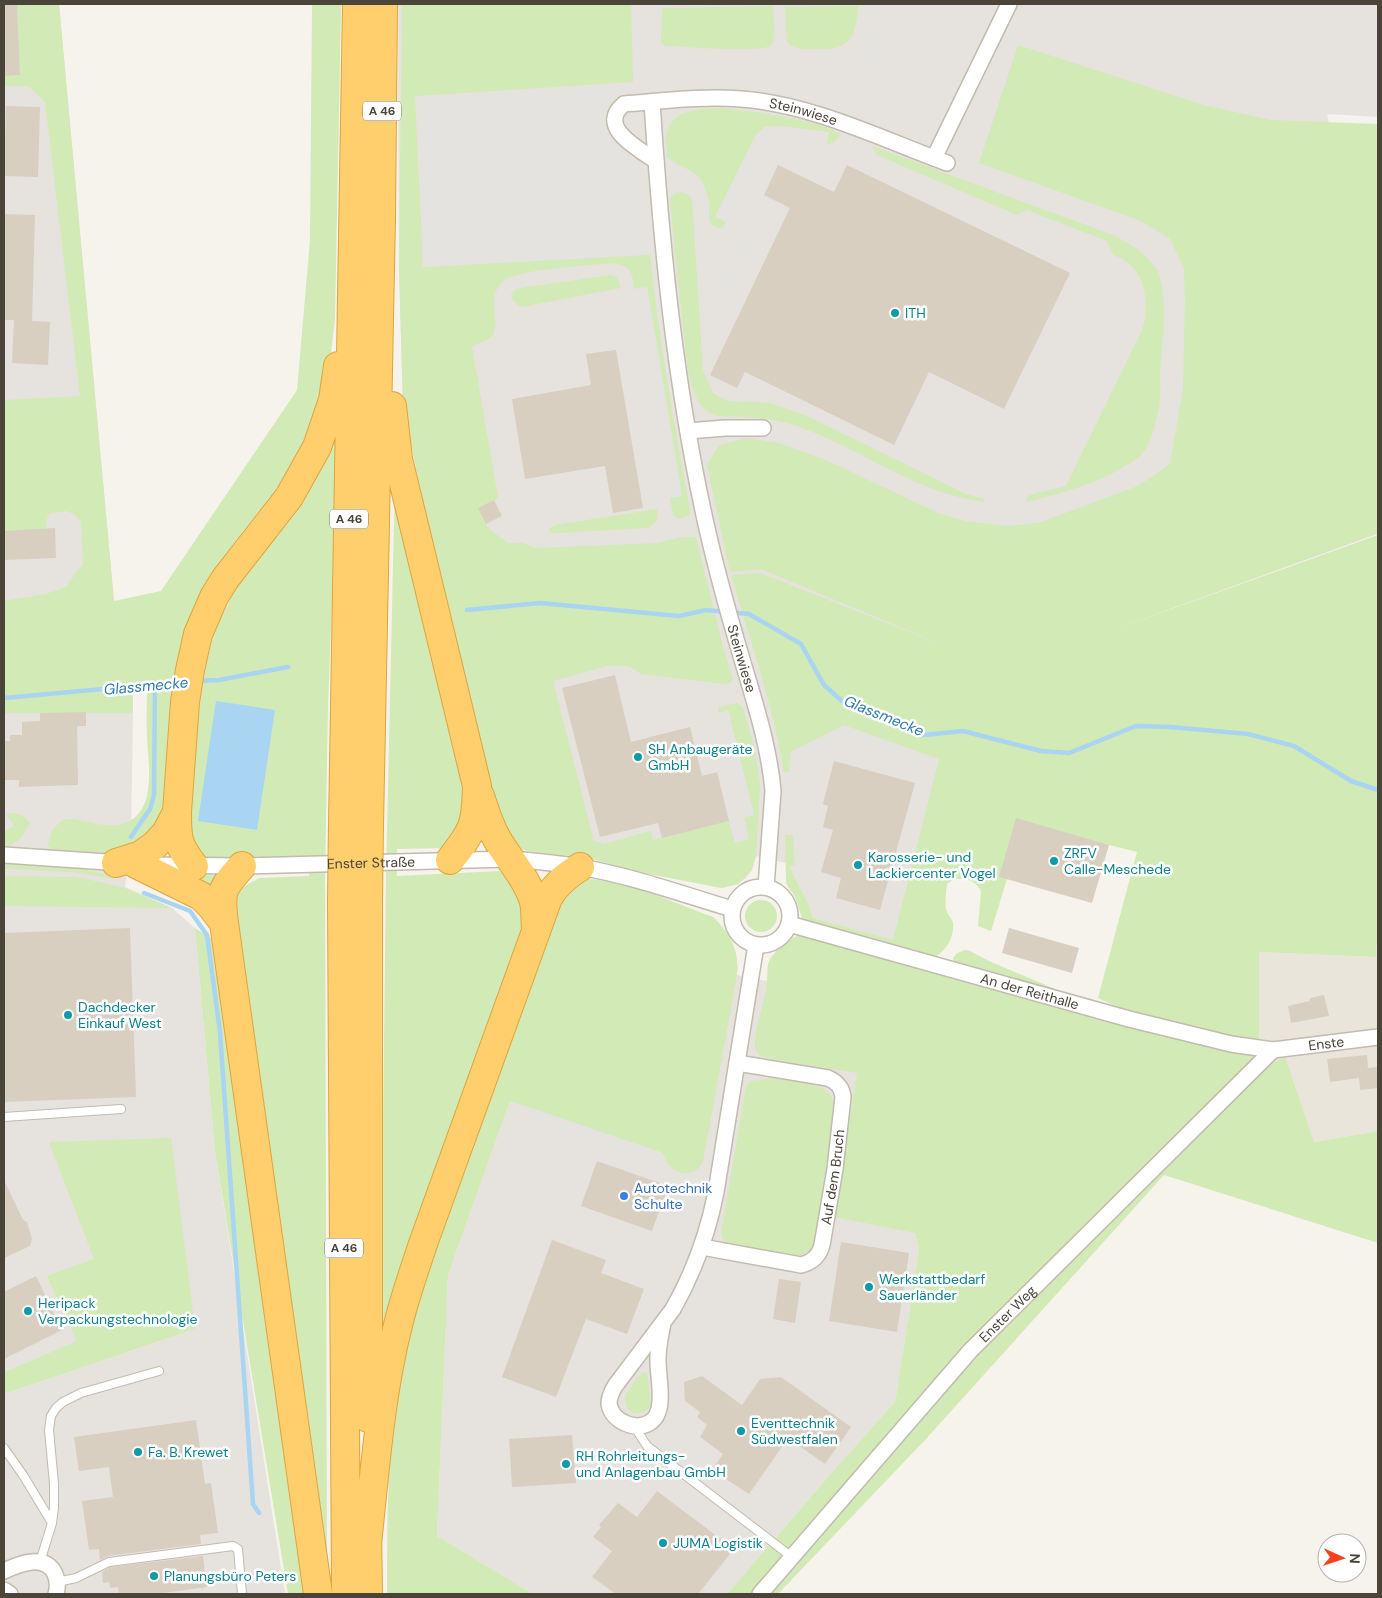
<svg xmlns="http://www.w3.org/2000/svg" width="1382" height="1598" viewBox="0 0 1382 1598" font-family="'DM Sans',sans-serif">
<rect width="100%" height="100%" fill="#f6f3ec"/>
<path fill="#eae5da" d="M1378 928V1131L1314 1142 1285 1056 1267 1066 1259 1042V952L1376 957Z"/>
<path fill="#e6e2dd" d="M4 4H59L114 601 133 713 131 837 125 887 172 908 195 928 215 1151 285 1594H4V1394L195 1329 94 1259 78 1341 4 1372Z
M398 4H1378V117L1327 114 1378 347V534L1021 663 908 945 813 918 809 905 789 864 786 863 756 856 752 870 746 878 738 884 722 888 644 873 588 858 528 851 444 599 403 407 399 268Z
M824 942 915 1233 919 1250 895 1402 834 1470 727 1594H533L437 1536 448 1275 510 1101 728 970 737 975 767 981Z"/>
<path fill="#d2eab5" d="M17 4H59L114 601 161 591 297 390 310 240 312 4H341L335 319 328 378 312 437 280 484 212 571 186 625 179 684 170 797 155 834 114 856 52 850 48 846C49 833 54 826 65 819 82 818 101 828 118 825 159 817 148 766 147 736 146 720 147 703 147 687H133V713H4V601L46 594 66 587 83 563 81 522 74 514 66 511 50 513 47 518 46 529 4 531V400L80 396 45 102 28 86H4V76L20 75Z
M402 4H631L633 82 415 96 423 267 650 254C659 342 675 428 691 515L679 519 673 515 670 498 682 495 647 287 634 289C633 273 631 267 615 263 595 265 514 269 502 282 485 299 502 325 492 336 488 341 478 343 472 346L498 498 479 508 488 528 508 543H522L535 548 657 543 682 537H696L723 647 733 679 730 683 724 684 641 674 629 666H606L553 681 594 841 603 844 651 831 653 840 729 821 735 843 744 817 754 815 728 710 718 713 719 707 737 703 743 708 753 742 760 783 756 856 752 870 738 884 722 888 644 873 588 858 528 851 513 847 501 834 444 599 403 407 399 268Z
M773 6C773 15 776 39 771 45 764 54 681 46 666 46L661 43 662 8Z
M858 6C856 40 849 51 813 49 803 49 794 50 787 42L785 7Z
M1018 45 1207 106 1271 120 1378 124V533L1107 632 1378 535V928L1376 957 1259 952V1042L1143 1019 1098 998 1137 852 1109 845 1007 879 991 931 978 926 981 891C975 878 957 875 947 884 946 892 945 901 946 909 947 914 952 918 953 923 955 936 946 951 935 957L804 923C800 915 799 907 796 899 793 892 787 888 786 881L785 835H793L795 865 790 867 809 905 813 918 893 940 939 759 844 725 790 752 789 772H784C773 705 750 640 731 575L760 573 955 650 761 569 730 572 707 465 719 445 746 438 779 443 828 461 938 513 969 522 1009 526 1038 523 1138 486 1170 464 1183 389 1185 300 1184 268 1170 239 1141 221 979 163Z
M720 108C746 110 822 120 841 135L833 143 827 144 828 132 765 128 715 217 726 222 722 228C703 227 711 213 709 201 708 195 703 183 700 178 693 169 676 166 667 157 667 149 665 140 667 133 672 109 701 109 720 108Z
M872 146 1113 235C1130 244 1147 253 1157 270 1169 293 1162 346 1160 372 1160 383 1161 395 1159 406 1156 422 1152 443 1141 455 1137 460 1130 463 1125 466 1094 485 1062 493 1026 502L1029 495 1066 486 1142 330C1151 301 1145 265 1113 255L1107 241 1027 210 1017 215 877 155Z
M681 192 688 194 692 200 703 371 714 394 728 401 770 403 805 415 966 494 984 499 985 502C916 494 861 448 797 426 771 417 744 417 717 416 711 413 705 411 701 405 686 384 686 351 683 326 678 284 674 242 670 199L675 193Z
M610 275 617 277 621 288 521 307 513 301 511 295 514 290 519 288Z
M339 427 328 704 325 876 327 1573 230 894 259 878 309 876 310 857 207 859 197 855 184 828 200 694 214 632 244 572Z
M395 476 469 787 466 827 446 848 397 849V876L500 871 522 894 526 934 380 1369 386 877Z
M657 509C659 518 656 524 647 528L558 533H551L549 529 555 525Z
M10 813C20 813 24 816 30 823 23 836 19 844 4 847V831L14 826 6 814Z
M4 864 72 867 115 876 114 879 73 872 4 869Z
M222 875 215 892 177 876Z
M4 876 78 877 125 888 172 908 4 906Z
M578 879C621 877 672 902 713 917 730 933 740 951 737 975L703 1162C692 1182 668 1173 663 1153L510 1101 448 1275 437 1536 533 1594H387C387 1534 387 1476 394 1415 398 1376 409 1338 417 1299L555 902Z
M745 916a16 16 0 1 1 32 0a16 16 0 1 1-32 0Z
M195 928 220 944 309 1594H288L215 1151Z
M803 934 1257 1054 1267 1066 1285 1056 1314 1142 1378 1131V1243L1164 1175 925 1440 778 1594H727L834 1470 895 1402 919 1250 915 1233 834 1217 857 1073 772 1059 760 1056C757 1052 755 1050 755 1046 754 1024 766 1003 767 981 768 973 766 967 770 959 777 949 791 936 803 934Z
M965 950 970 951 991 962 1060 991 1059 994 954 964 953 958 957 953Z
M773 1078C789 1081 827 1082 832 1098 834 1105 833 1112 833 1118L815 1239C812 1252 804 1255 792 1257L728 1245 724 1242 721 1234 746 1086 752 1081Z
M171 1138 195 1329 4 1394V1372L77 1341 47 1276 94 1259 49 1142Z
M642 1372 647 1373 651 1404C643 1421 620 1413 626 1394Z"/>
<path fill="#e5e3e0" d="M869 4H885L883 70 844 64 861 53 867 43 869 31Z
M637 86V90L624 91 615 97 608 106 604 115 605 126 610 138 639 165 642 174 647 255 423 267 418 98Z
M781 126 829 132 827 144 791 138 777 139 770 141 762 150 726 222 715 217 755 136 765 127Z
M747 226 760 232 731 293 719 287Z
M647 287 682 496 670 498 634 289Z
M728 710 754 815 744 817 749 839 735 843 729 821 744 817 718 713Z
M116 722H128L129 773H117Z
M844 728 936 760 934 768 846 737 797 761 793 753Z
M6 814 14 826 4 831V815Z
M795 865 815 902 809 905 790 867Z
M531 1108 660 1152V1168L533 1124Z
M687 1191 694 1193 696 1197 697 1201 680 1252 668 1248Z"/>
<path fill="#a9d4f2" d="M216 701 275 710 257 830 198 821Z"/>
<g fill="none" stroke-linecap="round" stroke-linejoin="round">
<path stroke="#a9d4f2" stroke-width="4.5" d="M467 610 540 603 679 616 706 610 749 614 801 644 824 685 842 701 924 735 963 731 1041 751 1069 753 1136 726 1170 727 1248 734 1294 746 1351 781 1378 790
M198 681 219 680 288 667
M4 698 180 682
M131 837 150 809 154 795 155 683
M144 893 190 911 207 935 220 1032 253 1504 259 1513"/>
</g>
<path fill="#d8cfc1" d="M4 4H17L20 75 4 76Z
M6 106 40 107 38 177 4 176Z
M778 165 834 192 847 165 1070 273 1004 409 929 372 894 445 745 372 737 388 710 375 790 208 764 195Z
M4 214 35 215 32 321 50 322 48 365 12 363 14 320H4Z
M616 350 643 508 613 513 605 466 525 479 512 399 591 385 586 354Z
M494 500 502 516 486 524 478 508Z
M55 528 56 558 4 560V531Z
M615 675 631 742 690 727 702 776 717 772 729 821 662 838 658 823 600 837 562 688Z
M86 712V726H77L78 785 19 787V780H4V741H10V735H22V722L40 721V713Z
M834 761 915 783 880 910 836 898 841 878 821 872 833 830 823 827 828 806 823 804Z
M1016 818 1109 845 1092 903 999 877Z
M130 928 136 1097 4 1102V933Z
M1009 928 1079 948 1072 973 1002 953Z
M1324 995 1329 1016 1291 1023 1288 1006 1310 1001V998Z
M1367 1055 1368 1068 1378 1067V1088L1360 1090 1359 1078 1330 1082 1327 1059Z
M597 1161 668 1186 652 1231 581 1206Z
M4 1180 23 1220 27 1222 32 1239 30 1246 4 1258Z
M552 1240 606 1260 601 1273 644 1289 627 1334 586 1319 556 1397 502 1377Z
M841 1242 909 1253 897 1332 829 1321Z
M36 1276 62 1330 4 1359V1292Z
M779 1279 801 1282 795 1323 773 1319Z
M702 1376 742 1405 760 1379 781 1377 851 1427 825 1464 788 1438 749 1494 712 1470 723 1454 700 1437 707 1425 697 1417 700 1412 685 1401 684 1382Z
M196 1420 205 1484 211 1483 218 1533 200 1535 201 1544 108 1556 100 1560 99 1549 89 1550 82 1501 113 1497 109 1467 79 1471 74 1437Z
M572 1435 576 1483 512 1487 509 1439Z
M657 1491 734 1549 698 1594H616L592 1577 612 1551 593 1537 601 1527 599 1525 618 1503 637 1517Z
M203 1556 207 1587 156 1594H119L118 1587 110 1588 109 1582 103 1583 102 1572 111 1567Z"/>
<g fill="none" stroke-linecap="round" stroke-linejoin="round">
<g stroke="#c2bbae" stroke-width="10">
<path id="service" d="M4 1117 121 1109
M634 1426 647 1446 792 1557
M4 1448 23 1475 52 1523
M40 1562 52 1523 54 1508V1484L49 1430 51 1416 56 1408 63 1402 81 1393 159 1371
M57 1582 76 1578 109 1562 233 1546 238 1549 242 1594"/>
</g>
<g stroke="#c2bbae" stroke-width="18">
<g id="minor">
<path id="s1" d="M652 102C661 244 675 385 706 524 716 569 728 612 741 656 754 700 769 745 773 791L766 887"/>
<path d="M934 158 1009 4"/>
<path id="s2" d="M656 161C639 149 596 127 624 104 663 101 702 96 741 99 811 104 882 139 947 163"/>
<path d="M688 431 725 428H763"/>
<path d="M4 855 122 863"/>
<path id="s3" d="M150 865 242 866 511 859C534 861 557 863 580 867 632 876 682 894 732 909"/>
<circle cx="761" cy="916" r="29"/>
<path id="s4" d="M789 924 1129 1019 1231 1044 1273 1050 1378 1037"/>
<path id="s5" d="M702 1247 801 1265C813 1262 819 1256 822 1245L835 1169 843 1097C842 1087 837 1082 828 1078L737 1063"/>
<path d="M663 1323C661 1335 658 1346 658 1358 657 1376 668 1413 649 1423 634 1431 612 1421 609 1404 609 1397 612 1391 615 1386L673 1309C694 1272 708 1233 716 1192L756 945"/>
<path d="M4 1571C19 1564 45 1553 55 1574 58 1581 58 1587 56 1594"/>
<path d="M4 1590 10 1594"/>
<path id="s6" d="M760 1594 970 1351 1273 1050"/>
</g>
</g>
<g stroke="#e0a43c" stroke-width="30">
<path id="motorway" d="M392 406 398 459 477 786C476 824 474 830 450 860
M480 796C485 811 489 825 497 839 509 860 527 878 534 902 536 911 535 920 536 929
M177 812C177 838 177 845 194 866
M343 824 357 4
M369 825 381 218 383 4
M116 863 141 855 155 845 166 833 177 812 185 702 190 670 198 634 214 597 225 579 289 497 317 447 333 400 338 366
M136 864 201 896 211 906 224 923 318 1594
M342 901 346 1594
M224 923C220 891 221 889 242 866
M368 1418V901
M367 1526 368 1594
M367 1544C375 1471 380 1396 398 1325 405 1296 415 1268 424 1241L548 898C556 884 566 876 580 867"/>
</g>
<use href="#service" stroke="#fff" stroke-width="8"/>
<use href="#minor" stroke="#fff" stroke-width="15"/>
<use href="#motorway" stroke="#ffcf6e" stroke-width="28"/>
<g stroke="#e0a43c" stroke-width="30" stroke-linecap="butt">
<path id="motorway-bridge" d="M342 901 343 824
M368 901 369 825"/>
</g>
<use href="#motorway-bridge" stroke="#ffcf6e" stroke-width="28"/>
</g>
<g fill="#0f9aa8" stroke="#fff" stroke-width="2">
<circle cx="895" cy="313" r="5"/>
<circle cx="638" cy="757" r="5"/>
<circle cx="1054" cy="861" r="5"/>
<circle cx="858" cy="865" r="5"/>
<circle cx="68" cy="1015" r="5"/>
<circle cx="869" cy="1287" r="5"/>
<circle cx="28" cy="1311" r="5"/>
<circle cx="741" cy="1431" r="5"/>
<circle cx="138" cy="1452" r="5"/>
<circle cx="566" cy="1464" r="5"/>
<circle cx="663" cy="1543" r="5"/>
<circle cx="154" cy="1576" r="5"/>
</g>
<circle fill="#3f7fe0" stroke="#fff" stroke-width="2" cx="624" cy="1196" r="5"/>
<g text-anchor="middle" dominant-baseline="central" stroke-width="5" stroke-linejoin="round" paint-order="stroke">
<g fill="#fff" stroke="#817c74" stroke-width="1">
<rect x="363" y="101.5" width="38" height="19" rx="4"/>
<rect x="330" y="509.5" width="38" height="19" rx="4"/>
<rect x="325" y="1238.5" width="38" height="19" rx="4"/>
</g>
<g font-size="12" font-weight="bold" fill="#4b4439">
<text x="382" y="111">A 46</text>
<text x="349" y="519">A 46</text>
<text x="344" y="1248">A 46</text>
</g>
<g font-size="14" fill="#4b4439" stroke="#fff">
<text stroke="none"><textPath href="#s2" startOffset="260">Steinwiese</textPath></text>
<text stroke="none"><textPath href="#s1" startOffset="565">Steinwiese</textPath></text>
<text stroke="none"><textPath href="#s3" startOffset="221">Enster Straße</textPath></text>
<text stroke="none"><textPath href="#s4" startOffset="250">An der Reithalle</textPath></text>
<text stroke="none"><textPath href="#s4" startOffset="554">Enste</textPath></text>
<text stroke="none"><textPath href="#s5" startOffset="200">Auf dem Bruch</textPath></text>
<text stroke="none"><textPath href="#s6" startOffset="374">Enster Weg</textPath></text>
</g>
<g font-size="14" fill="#0d838f" stroke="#fff" text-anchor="start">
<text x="905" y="313">ITH</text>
<text x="648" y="749">SH Anbaugeräte<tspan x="648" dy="16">GmbH</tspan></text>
<text x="1064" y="853">ZRFV<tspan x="1064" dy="16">Calle-Meschede</tspan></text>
<text x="868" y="857">Karosserie- und<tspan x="868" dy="16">Lackiercenter Vogel</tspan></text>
<text x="78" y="1007">Dachdecker<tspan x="78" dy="16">Einkauf West</tspan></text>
<text x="879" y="1279">Werkstattbedarf<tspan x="879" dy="16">Sauerländer</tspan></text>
<text x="38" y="1303">Heripack<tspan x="38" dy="16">Verpackungstechnologie</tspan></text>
<text x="751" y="1423">Eventtechnik<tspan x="751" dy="16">Südwestfalen</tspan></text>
<text x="148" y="1452">Fa. B. Krewet</text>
<text x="576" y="1456">RH Rohrleitungs-<tspan x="576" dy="16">und Anlagenbau GmbH</tspan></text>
<text x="673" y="1543">JUMA Logistik</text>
<text x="164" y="1576">Planungsbüro Peters</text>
</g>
<g font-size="14" fill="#366cbe" stroke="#fff" text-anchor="start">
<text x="634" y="1188">Autotechnik<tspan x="634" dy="16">Schulte</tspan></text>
</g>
<g font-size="15" font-style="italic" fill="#2e7ab2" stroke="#fff">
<text transform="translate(146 686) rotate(-5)">Glassmecke</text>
<text transform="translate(884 716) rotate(22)">Glassmecke</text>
</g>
</g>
<rect width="1382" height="1598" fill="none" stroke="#4b4439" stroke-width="10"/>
<g transform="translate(1342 1558) rotate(93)"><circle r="24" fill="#ffffff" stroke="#b7b4b0"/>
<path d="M0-4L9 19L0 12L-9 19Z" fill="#fc3f1d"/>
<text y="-8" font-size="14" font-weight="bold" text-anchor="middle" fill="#4b4439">N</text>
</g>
</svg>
